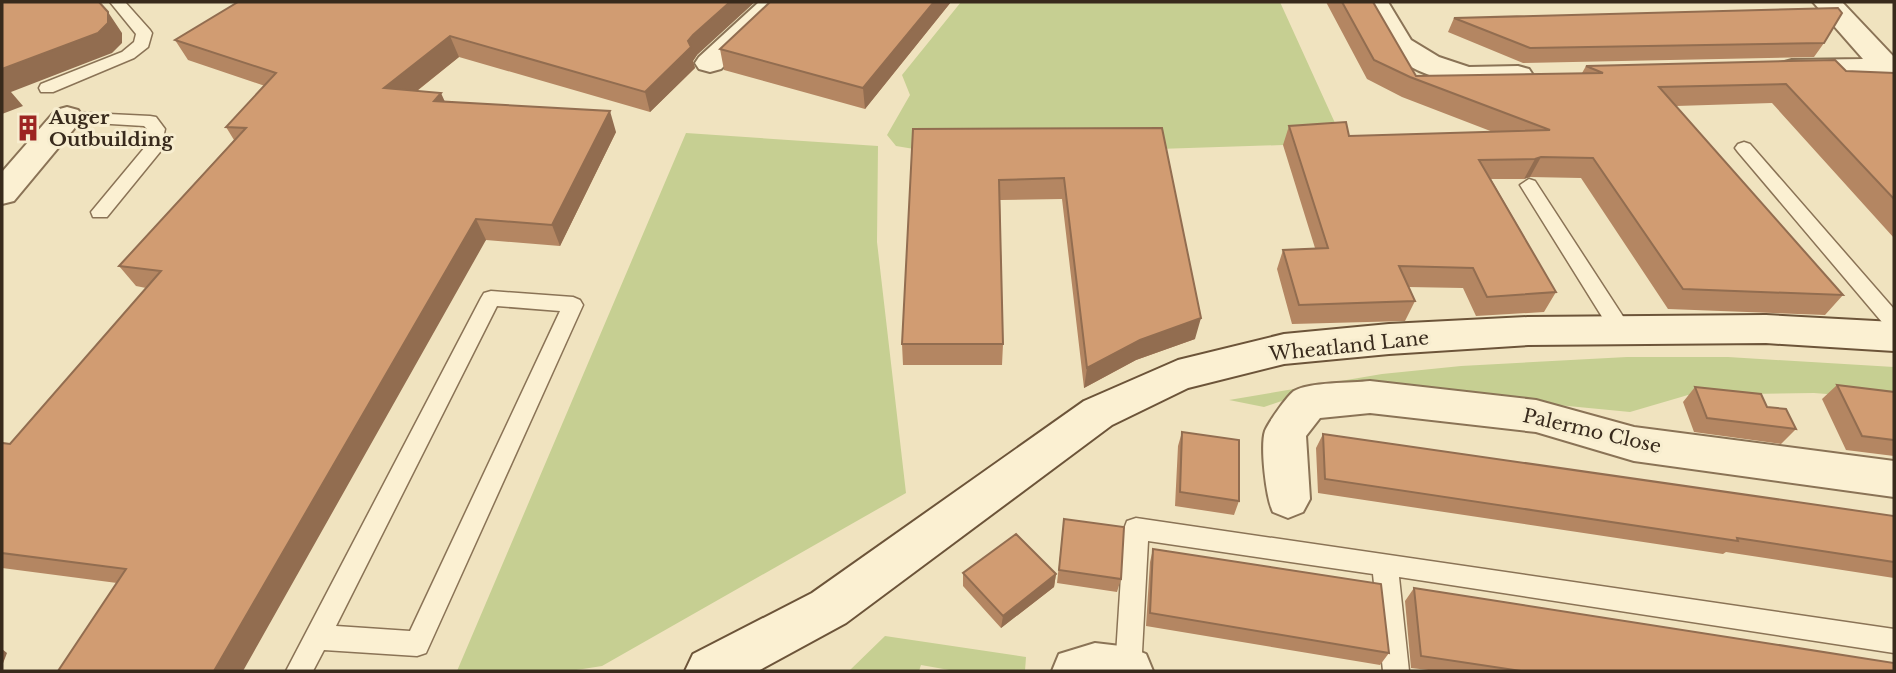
<svg xmlns="http://www.w3.org/2000/svg" width="1896" height="673" viewBox="0 0 1896 673" font-family="'Libre Baskerville',serif">
<rect width="100%" height="100%" fill="#f0e3bf"/>
<path fill="#c6cf92" d="M961 2H1280L1350 156 1283 145 1158 149H914L896 146 887 135 910 95 902 75Z
M686 133 878 146 877 242 906 493 602 666 570 671H457Z
M1627 357H1728L1894 367V403L1877 398 1814 393 1688 395 1630 412 1380 388 1302 394 1264 407 1229 400 1382 374 1461 366Z
M885 636 1026 657 1025 671H955L921 665 919 671H849Z"/>
<g fill="none" stroke-linecap="round" stroke-linejoin="round">
<g stroke="#8a7356" stroke-width="3">
<path id="service" d="M110 2H125L150 30 152 33 148 47 134 58 53 92H41L39 88 41 84 122 52 134 42 136 34Z
M67 112 150 116 156 117 165 129 160 152 107 217H93L91 212 145 147 147 129 144 126 61 121 58 117 61 113Z
M1744 142 1750 144 1894 309V331L1887 328 1738 152 1735 148 1738 144Z
M1529 179 1535 181 1628 324 1631 330 1628 336 1621 338 1614 336 1520 185Z
M491 291 573 297 580 300 583 305 426 653 417 656 324 650 313 671H286L481 298 484 293ZM497 306 560 311 410 631 336 626Z
M1136 518 1894 629V653L1399 577 1409 671H1383L1373 574 1148 541 1141 671H1115L1124 529 1127 521Z"/>
</g>
<g stroke="#8a7356" stroke-width="4">
<path id="minor" d="M759 2H789L721 69 710 72 699 69 695 63 699 57Z
M1360 2H1388L1411 40 1439 57 1469 67 1518 66 1529 69 1533 75 1529 81C1485 92 1425 83 1391 53 1377 41 1369 17 1360 2Z
M1813 2H1842L1894 57V83L1883 80 1879 76 1792 78 1781 75 1777 69 1781 63 1792 60 1863 59Z
M67 107 78 110 83 117 78 124 14 201 2 204V172L56 110Z
M1370 381 1536 400 1634 427 1894 461V497L1634 461 1536 432 1370 413 1320 418 1306 436 1310 499 1303 512 1288 518 1273 512C1266 498 1260 446 1265 431 1268 423 1287 396 1294 391 1309 382 1352 383 1370 381Z
M1095 643 1129 647 1146 654 1153 671H1052L1059 654Z"/>
</g>
<g stroke="#6c5439" stroke-width="4">
<path id="secondary" d="M1766 315 1894 322V351L1766 343 1528 345 1389 354 1284 364 1188 388 1112 425 846 623 758 671H685L693 654 812 593 1084 401 1178 360 1284 334 1389 324 1528 317Z"/>
</g>
<use href="#service" fill="#fbf0d2" fill-rule="evenodd"/>
<use href="#minor" fill="#fbf0d2" fill-rule="evenodd"/>
<use href="#secondary" fill="#fbf0d2" fill-rule="evenodd"/>
</g>
<path fill="#b48662" d="M238 2 697 55 693 61 695 68 650 112 459 57 417 91 445 102 616 132 560 246 486 240 117 583 2 568V443L10 444 146 288 136 286 119 266 234 140 226 127 265 86 188 60 175 40Z
M770 2H951L865 109 724 70 720 49Z
M1326 2H1373L1416 76 1582 73 1586 66 1894 73V238L1772 103 1676 106 1843 295 1825 315 1668 309 1581 178 1530 177 1524 179H1491L1556 292 1544 312 1476 316 1463 288 1408 287 1415 301 1405 321 1292 324 1277 269 1283 250 1315 248 1283 145 1289 126 1349 136 1493 132 1402 97 1367 79Z
M1454 18 1824 43 1814 57 1523 63 1448 32Z
M1162 128 1195 339 1136 360 1084 388 1062 199 1000 200 1003 344 1002 365H903L902 344 913 129Z
M1837 385 1894 392V456L1846 450 1822 399Z
M1695 387 1767 407 1796 429 1781 444 1694 432 1683 402Z
M1182 432 1239 501 1234 515 1175 506 1178 446Z
M1323 434 1894 516V578L1726 552 1723 554 1318 493 1316 448Z
M1064 519 1121 579 1117 592 1057 583Z
M1153 549 1389 653 1380 665 1146 626 1150 562Z
M963 573 1056 574 1054 587 1001 628 963 586Z
M1414 588 1894 671H1437L1411 668 1405 601Z"/>
<path fill="#926d50" d="M730 2H755L697 55 693 61 695 68 650 112 645 92 693 35Z
M934 2H951L865 109 863 88Z
M108 12 122 33V43L112 53 11 92 23 106 2 114V69Z
M450 36 459 57 394 109 384 88Z
M441 93 450 113 434 101Z
M610 111 616 132 560 246 552 225Z
M1541 157 1530 177 1524 179 1535 159Z
M476 219 486 240 243 671H214Z
M1201 318 1195 339 1136 360 1084 388 1087 368 1140 340Z
M1056 574 1054 587 1001 628 1003 616Z
M2 649 7 653 2 666Z"/>
<path fill="#d19c72" stroke="#926d50" stroke-width="2" d="M2 2H99L108 12V23L98 33 2 69Z
M238 2H730L693 35 688 41 691 47 645 92 450 36 384 88 441 93 434 101 610 111 552 225 476 219 214 671H58L126 569 2 553V443L10 444 161 271 119 266 246 128 226 127 276 73 175 40Z
M770 2H934L863 88 720 49Z
M1342 2H1373L1416 76 1603 73 1586 66 1835 60 1846 71 1894 73V199L1786 84 1659 87 1843 295 1683 289 1593 158 1541 157 1535 159 1479 160 1556 292 1487 297 1473 268 1399 266 1415 301 1299 305 1283 250 1328 248 1289 126 1346 122 1349 136 1550 130 1410 77 1374 60Z
M1838 8 1842 13 1824 43 1530 48 1454 18Z
M1162 128 1201 318 1140 340 1087 368 1064 178 999 180 1003 344H902L913 129Z
M1837 385 1894 392V440L1862 436Z
M1695 387 1761 394 1767 407 1786 409 1796 429 1707 418Z
M1182 432 1239 440V501L1180 492Z
M1323 434 1894 516V562L1737 538 1738 541 1325 479Z
M1064 519 1124 527 1121 579 1059 570Z
M1016 534 1056 574 1003 616 963 573Z
M1153 549 1381 584 1389 653 1150 613Z
M1414 588 1894 663V671H1521L1421 656Z"/>
<defs>
<g id="building-bare" transform="scale(2.1)"><path d="M-4-6H4V6H1V3H-1V6H-4ZM-2.5-4.3h1.7v1.8h-1.7ZM.8-4.3h1.7v1.8H.8ZM-2.5-1h1.7V.8h-1.7ZM.8-1h1.7V.8H.8Z" fill="#9d2522" stroke="#f7edcf" stroke-width="2.5" paint-order="stroke"/></g>
</defs>
<g fill-rule="evenodd">
<use href="#building-bare" x="28" y="128"/>
</g>
<g text-anchor="middle" dominant-baseline="central" stroke-width="6" stroke-linejoin="round" paint-order="stroke">
<g font-size="19" font-weight="bold" fill="#382a1c" stroke="#f7edcf" text-anchor="start">
<text x="49" y="117">Auger<tspan x="49" dy="22">Outbuilding</tspan></text>
</g>
<g font-size="19" fill="#382a1c" stroke="#f7edcf">
<text transform="translate(1349 346) rotate(-6)">Wheatland Lane</text>
<text transform="translate(1592 431) rotate(13)">Palermo Close</text>
</g>
</g>
<rect width="1896" height="673" fill="none" stroke="#382a1c" stroke-width="7"/>
</svg>
